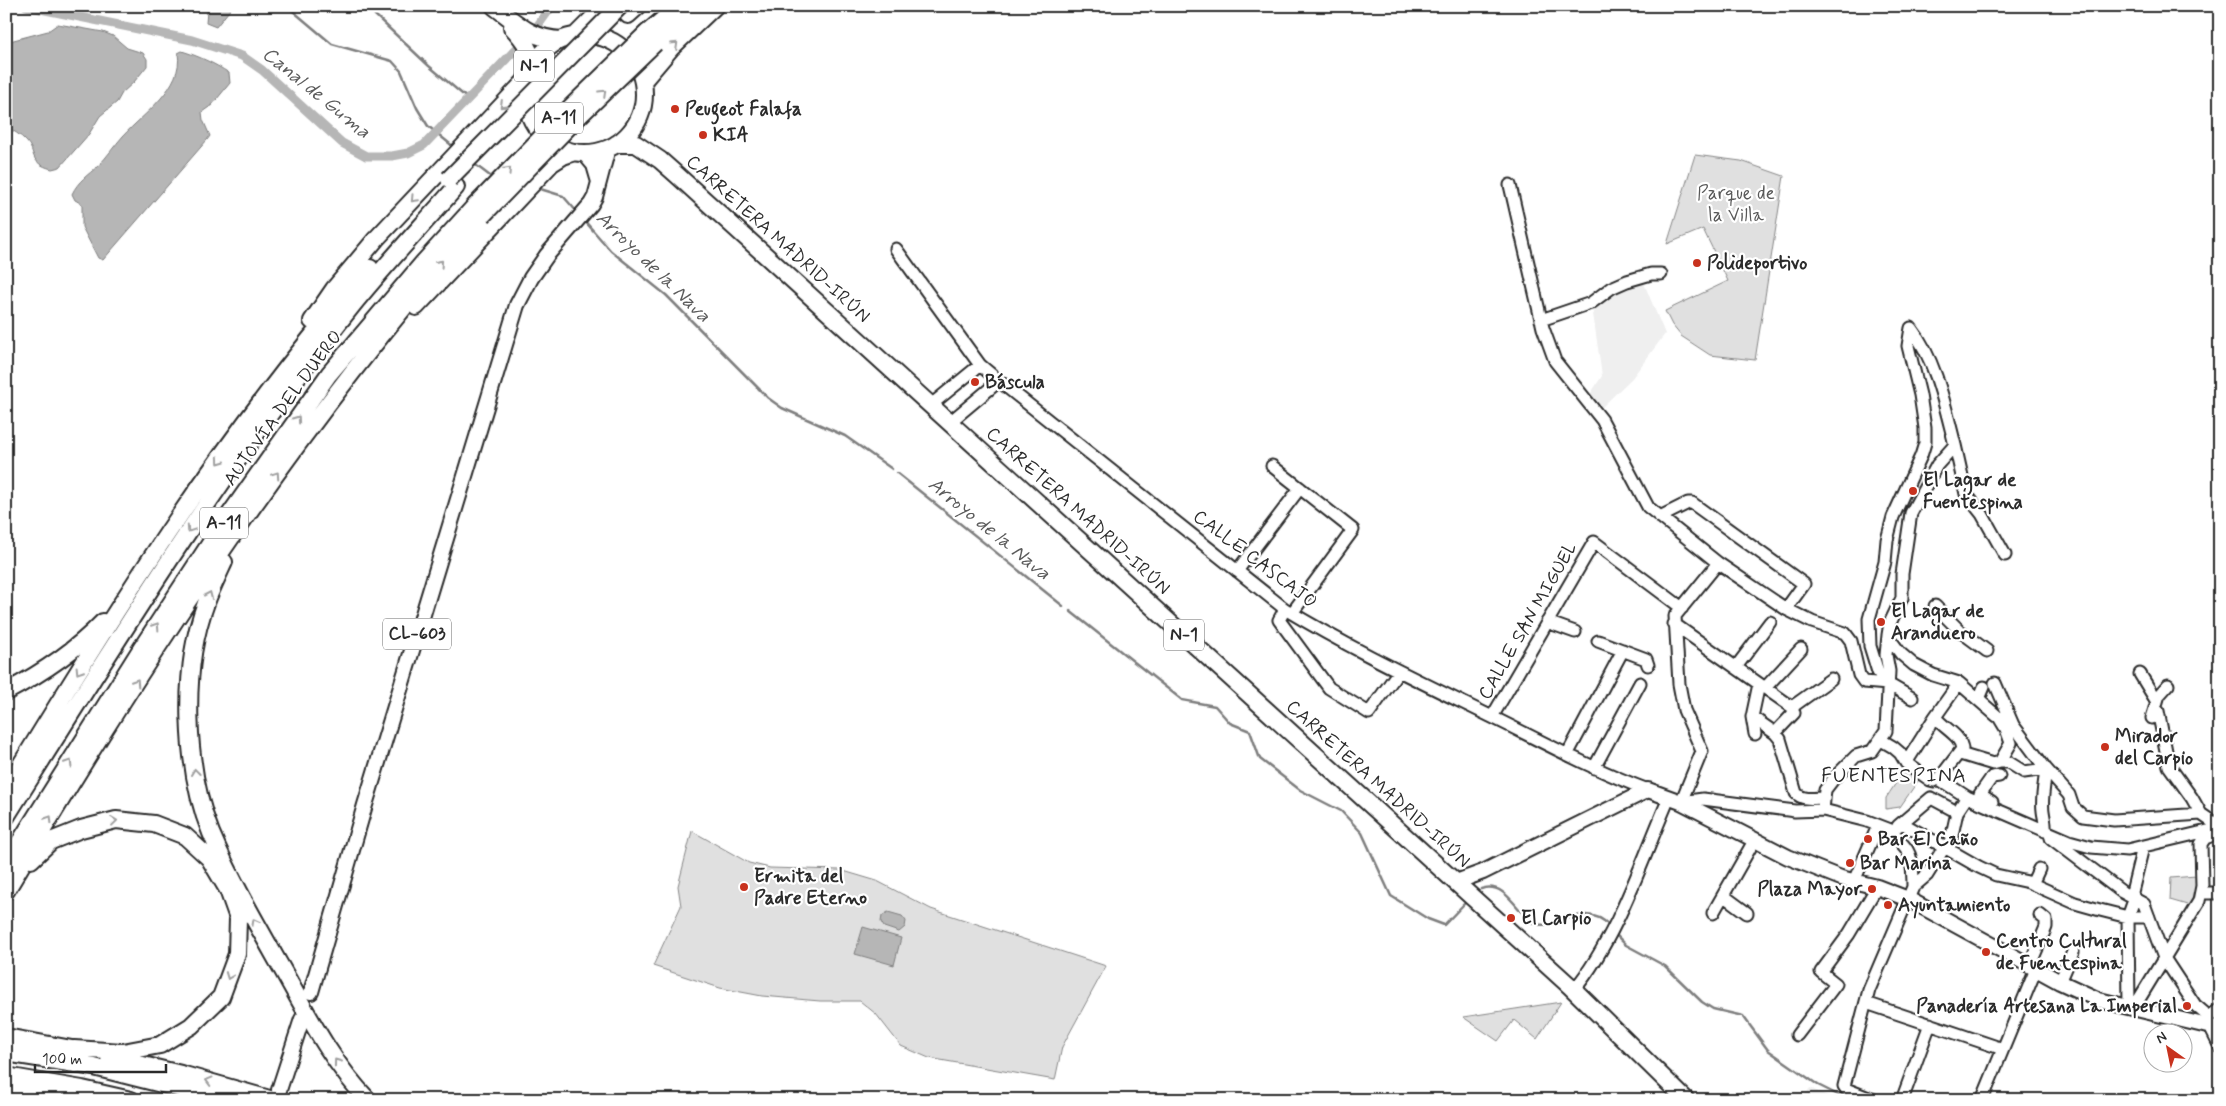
<svg xmlns="http://www.w3.org/2000/svg" width="2226" height="1106" viewBox="0 0 2226 1106" font-family="Mynerve,sans-serif">
<rect width="100%" height="100%" fill="#fff"/>
<filter id="ink" filterUnits="userSpaceOnUse"><feTurbulence type="fractalNoise" baseFrequency=".02" numOctaves="2"/><feDisplacementMap in="SourceGraphic" scale="10" xChannelSelector="R" yChannelSelector="G"/><feConvolveMatrix kernelMatrix="1 2 1 2 8 2 1 2 1" color-interpolation-filters="sRGB"/></filter>
<g filter="url(#ink)">
<path fill="#efefef" d="M1643 281 1665 334 1632 378 1602 407 1589 396 1602 376 1592 307 1611 292Z
M1810 1088 1837 1100H1802Z"/>
<path fill="#e0e0e0" stroke="#868686" d="M1695 155 1741 161 1784 176 1755 360 1710 355 1681 336 1672 325 1665 311 1728 281 1703 229 1667 244Z
M1906 768 1920 778 1900 807 1886 809V798Z
M692 831 749 863 770 868 840 870 877 881 931 909 1106 966 1062 1047 1055 1080 929 1058 901 1046 876 1014 860 1001H820L762 996 720 988 653 966 681 906 678 886Z
M2196 876 2198 878 2194 907 2170 900 2171 878Z
M1561 1002 1537 1039 1514 1020 1498 1041 1463 1017Z"/>
<path fill="#b6b6b6" stroke="#7e7e7e" d="M205 6H233L216 27 206 23 207 11Z
M58 24 103 32 113 36 127 48 143 53 147 59V66L134 82 122 93 117 102 100 116 89 134 60 167 52 169C28 163 37 152 26 141 21 135 13 131 6 126V42L48 31Z
M182 51C198 56 214 63 229 73L230 83 212 105 202 112 203 120 210 136 207 140 103 260 98 258 82 227V204L75 200 72 194C78 181 88 175 98 166 107 157 114 146 123 136 143 114 184 87 178 53Z
M888 912 902 916 906 921 905 927 899 932 884 927 881 922 882 916Z
M863 927 901 938 894 965 855 954Z"/>
<g fill="none" stroke-linecap="round" stroke-linejoin="round">
<path stroke="#7e7e7e" stroke-width="2.5" d="M287 6 332 44 392 61 401 71 417 108 428 126 455 148
M368 6 375 15 429 66 468 99
M473 163 494 179
M537 188 563 196 578 213
M583 219 611 251 666 295 768 398 782 408 845 436 892 469
M897 473 1063 606
M1070 611 1182 700 1215 706 1230 723 1250 731 1260 759 1300 790 1341 811 1362 833 1391 896 1428 919 1444 925 1464 904
M1481 889C1506 880 1518 914 1533 923 1552 933 1584 898 1610 926
M1616 935 1626 945 1665 966 1702 1002 1713 1009 1743 1016 1768 1050 1818 1085 1848 1100"/>
<path stroke="#b6b6b6" stroke-width="9" d="M26 6 192 40 242 56 262 70 342 143 366 156H392L408 153 424 145 516 49
M536 28 552 6"/>
<g stroke="#2b2b2b" stroke-width="15">
<path id="minor" d="M1510 185 1543 328 1555 361 1602 420 1648 507 1718 563 1786 609 1812 622 1845 633 1851 641 1859 675 1864 682 1888 684
M896 249 980 365
M1541 320 1591 303 1611 288 1627 281 1651 274H1661
M1911 328 1908 346 1920 395 1925 428V443L1921 456 1893 517 1887 540 1885 562 1869 619 1870 646 1878 672 1888 684 1912 698
M931 405 980 365 999 381
M950 422 999 381 1285 609C1351 649 1421 682 1490 716 1543 742 1594 770 1648 790
M1955 445 1966 494 1982 514 2005 555
M1272 466 1353 530 1292 613
M1660 517 1688 503H1692L1804 584 1786 609
M1237 571 1300 488
M1935 606 1960 631 1987 651
M1285 609 1279 620 1329 688 1369 713 1399 671
M1547 622 1575 632
M1674 624 1792 707 1831 679
M1888 640 1892 642 1901 654 1914 665 1933 675 1959 683 1997 716 2013 725 2046 769 2069 795 2073 807 2083 816 2114 820 2201 814 2220 827
M1598 641 1646 659 1648 665
M1736 667 1770 622
M2140 674 2157 702
M1995 683 2013 725
M1765 688 1801 649
M1979 699 1984 687
M2158 711 2169 766 2192 798 2201 814
M1492 717 1594 542 1682 608
M1752 717 1775 733 1780 739 1796 793C1803 801 1814 798 1823 798
M1935 717C1943 728 1961 735 1962 749L1939 779
M2152 718 2159 695 2168 685
M2000 719 2006 729 2011 743 2000 762
M1775 733 1794 713 1792 707
M1755 734 1752 717 1759 684
M1881 740 1893 747 1900 753 1906 763 1930 780 1934 781 1939 779
M1960 754 1993 764 2000 762H2008L2024 772 2046 769
M1567 755 1623 650
M1906 763 1935 717 1959 683
M1594 768 1640 683
M1939 779 1967 797 2069 841 2091 847 2127 850 2220 828
M1681 802 1703 799 1795 811 1823 810 1867 821 1893 831C1897 838 1900 841 1905 847 1913 856 1913 875 1913 887L1869 990 1844 1086 1846 1089 1874 1100
M1681 802 1702 751 1684 710 1679 684 1675 616 1718 563
M1992 802 1980 794 1992 777 1999 776
M1823 810 1825 790 1835 777 1856 756 1872 751 1886 731 1889 671 1886 655 1888 635 1890 623 1902 598V574L1911 513 1937 465 1955 445C1945 406 1936 360 1911 328
M1902 823 1979 867 1996 875 2028 882 2075 903 2100 910 2128 917H2149
M1898 826 1931 798 1957 812
M2045 831C2046 823 2044 819 2043 811 2041 798 2045 782 2046 769
M2051 838 2122 892 2144 904 2164 958 2195 1005 2209 1017 2210 1027 2220 1047
M1949 849 1957 812 1967 797
M1854 881 1878 826
M2032 884 2039 869
M1913 887 1927 875 1945 846
M2202 893H2220
M1724 896 1747 913
M1713 913 1754 841
M2030 965 2046 927V920L2040 915
M2060 982 2073 952
M1574 990C1617 938 1642 860 1669 798
M1872 1005 2003 1049
M2129 1008 2128 917 2134 900 2132 892 2143 847
M2133 1009 2199 901 2202 886 2201 844 2205 838 2216 834
M2209 1017 2220 1009
M1797 1035 1836 984 1821 972 1849 934 1877 887
M1902 1100 1930 1024
M1982 1100 2036 969"/>
</g>
<g stroke="#2b2b2b" stroke-width="18">
<path id="major" d="M583 152 594 165 599 182
M1456 882 1483 872 1648 790 1681 802 1788 857 1841 878 1877 887 1908 899 2060 982 2099 1000 2220 1029
M311 992 365 805 517 305 531 278 547 255 591 204 595 197 608 148
M279 1090 302 1019"/>
</g>
<g stroke="#2b2b2b" stroke-width="20">
<path id="highway" d="M494 6C518 24 531 39 562 40
M628 15 638 6
M512 27C524 40 531 50 533 66
M647 33 679 6
M526 94a59 59 0 1 1 118 0a59 59 0 1 1-118 0Z
M575 36 605 6
M655 43 699 6
M643 81 671 48 715 6
M616 144H636L660 160 677 175 1570 986 1686 1100
M416 307 552 163 563 156 575 152
M312 321 334 289 376 239 528 78
M224 562C218 575 211 589 206 603 181 669 185 769 211 833 231 880 256 923 281 967 307 1013 331 1062 368 1100
M6 692C42 673 75 651 103 622
M6 789C114 611 231 424 370 268
M6 817C115 643 223 468 351 307 384 266 421 227 456 187
M31 860 51 841 81 829 116 820 154 824 185 836 209 858 228 890 238 918 237 954 221 997 191 1026 160 1045 123 1052 74 1049
M6 864 141 649 221 527 329 374 423 263 475 206
M6 891C147 654 299 421 483 215
M6 1037 83 1051
M6 1053 94 1067 225 1100
M109 1057 181 1074 273 1100
M6 1076 82 1089 131 1100
M6 1092 57 1100"/>
</g>
<use href="#minor" stroke="#fff" stroke-width="11"/>
<use href="#major" stroke="#fff" stroke-width="14"/>
<use href="#highway" stroke="#fff" stroke-width="16"/>
<g stroke="#2b2b2b" stroke-width="20" stroke-linecap="butt">
<path id="highway-bridge" d="M449 179 620 6
M475 206 570 108 647 33
M483 215 577 118 655 43"/>
</g>
<use href="#highway-bridge" stroke="#fff" stroke-width="16"/>
</g>
<defs><path id="oneway-chevron" d="M-2-3.5L2.5 0L-2 3.5" fill="none" stroke-width="1.6" stroke-linecap="round" stroke-linejoin="round" transform="scale(1.25)"/></defs>
<g stroke="#a0a0a0">
<use href="#oneway-chevron" transform="translate(675 45) rotate(-44)"/>
<use href="#oneway-chevron" transform="translate(603 93) rotate(-44)"/>
<use href="#oneway-chevron" transform="translate(503 105) rotate(137)"/>
<use href="#oneway-chevron" transform="translate(508 170) rotate(-47)"/>
<use href="#oneway-chevron" transform="translate(414 199) rotate(133)"/>
<use href="#oneway-chevron" transform="translate(440 263) rotate(-48)"/>
<use href="#oneway-chevron" transform="translate(297 419) rotate(-55)"/>
<use href="#oneway-chevron" transform="translate(220 461) rotate(125)"/>
<use href="#oneway-chevron" transform="translate(276 475) rotate(-56)"/>
<use href="#oneway-chevron" transform="translate(190 529) rotate(124)"/>
<use href="#oneway-chevron" transform="translate(209 595) rotate(-66)"/>
<use href="#oneway-chevron" transform="translate(156 626) rotate(-57)"/>
<use href="#oneway-chevron" transform="translate(79 671) rotate(122)"/>
<use href="#oneway-chevron" transform="translate(136 682) rotate(-57)"/>
<use href="#oneway-chevron" transform="translate(69 763) rotate(-58)"/>
<use href="#oneway-chevron" transform="translate(195 772) rotate(-97)"/>
<use href="#oneway-chevron" transform="translate(49 819) rotate(-58)"/>
<use href="#oneway-chevron" transform="translate(114 821) rotate(-7)"/>
<use href="#oneway-chevron" transform="translate(255 922) rotate(-119)"/>
<use href="#oneway-chevron" transform="translate(229 976) rotate(111)"/>
<use href="#oneway-chevron" transform="translate(337 1062) rotate(-126)"/>
<use href="#oneway-chevron" transform="translate(209 1081) rotate(-165)"/>
</g>
</g>
<g fill="#c8321e" stroke="#fff" stroke-width="2">
<circle cx="675" cy="109" r="5"/>
<circle cx="703" cy="135" r="5"/>
<circle cx="1697" cy="263" r="5"/>
<circle cx="975" cy="382" r="5"/>
<circle cx="1913" cy="491" r="5"/>
<circle cx="1881" cy="622" r="5"/>
<circle cx="2105" cy="747" r="5"/>
<circle cx="1868" cy="839" r="5"/>
<circle cx="1850" cy="863" r="5"/>
<circle cx="744" cy="887" r="5"/>
<circle cx="1872" cy="889" r="5"/>
<circle cx="1888" cy="905" r="5"/>
<circle cx="1511" cy="918" r="5"/>
<circle cx="1986" cy="952" r="5"/>
<circle cx="2187" cy="1006" r="5"/>
</g>
<g text-anchor="middle" dominant-baseline="central" stroke-width="4.5" stroke-linejoin="round" paint-order="stroke">
<g fill="#fff" stroke="#6b6b6b" stroke-width="1">
<rect x="514" y="50.5" width="40" height="31" rx="4"/>
<rect x="535" y="102.5" width="48" height="31" rx="4"/>
<rect x="200" y="507.5" width="48" height="31" rx="4"/>
<rect x="383" y="618.5" width="68" height="31" rx="4"/>
<rect x="1164" y="619.5" width="40" height="31" rx="4"/>
</g>
<g font-size="18" font-weight="bold" fill="#2b2b2b">
<text x="534" y="66">N-1</text>
<text x="559" y="118">A-11</text>
<text x="224" y="523">A-11</text>
<text x="417" y="634">CL-603</text>
<text x="1184" y="635">N-1</text>
</g>
<g font-size="19" font-weight="bold" fill="#2b2b2b" stroke="#fff" text-anchor="start">
<text x="685" y="109">Peugeot Falafa</text>
<text x="713" y="135">KIA</text>
<text x="1707" y="263">Polideportivo</text>
<text x="985" y="382">Báscula</text>
<text x="1923" y="480">El Lagar de<tspan x="1923" dy="22">Fuentespina</tspan></text>
<text x="1891" y="611">El Lagar de<tspan x="1891" dy="22">Aranduero</tspan></text>
<text x="2115" y="736">Mirador<tspan x="2115" dy="22">del Carpio</tspan></text>
<text x="1878" y="839">Bar El Caño</text>
<text x="1860" y="863">Bar Marina</text>
<text x="754" y="876">Ermita del<tspan x="754" dy="22">Padre Eterno</tspan></text>
<text x="1862" y="889" text-anchor="end">Plaza Mayor</text>
<text x="1898" y="905">Ayuntamiento</text>
<text x="1521" y="918">El Carpio</text>
<text x="1996" y="941">Centro Cultural<tspan x="1996" dy="22">de Fuentespina</tspan></text>
<text x="2177" y="1006" text-anchor="end">Panadería Artesana La Imperial</text>
</g>
<g font-size="19" fill="#585858" stroke="#fff">
<text x="1736" y="193">Parque de<tspan x="1736" dy="22">la Villa</tspan></text>
</g>
<g font-size="19" fill="#2b2b2b" stroke="#fff">
<text transform="translate(778 239) rotate(42)">CARRETERA MADRID-IRÚN</text>
<text transform="translate(283 408) rotate(-54)">AUTOVÍA DEL DUERO</text>
<text transform="translate(1078 511) rotate(42)">CARRETERA MADRID-IRÚN</text>
<text transform="translate(1255 559) rotate(37)">CALLE CASCAJO</text>
<text transform="translate(1528 621) rotate(-60)">CALLE SAN MIGUEL</text>
<text transform="translate(1378 784) rotate(42)">CARRETERA MADRID-IRÚN</text>
</g>
<g font-size="20" font-style="italic" fill="#5c5c5c" stroke="#fff">
<text transform="translate(316 93) rotate(39)">Canal de Guma</text>
<text transform="translate(653 267) rotate(44)">Arroyo de la Nava</text>
<text transform="translate(989 529) rotate(39)">Arroyo de la Nava</text>
</g>
<g font-size="21" letter-spacing="1" fill="#2b2b2b" stroke="#fff">
<text x="1894" y="776">FUENTESPINA</text>
</g>
</g>
<rect width="2226" height="1106" fill="none" stroke="#fff" stroke-width="25"/>
<rect x="12" y="12" width="2201" height="1081" fill="none" stroke="#2b2b2b" stroke-width="2" filter="url(#ink)"/>
<g transform="translate(2168 1048) rotate(327)"><circle r="24" fill="#ffffff" stroke="#aaaaaa"/>
<path d="M0-4L9 19L0 12L-9 19Z" fill="#c8321e"/>
<text y="-8" font-size="14" font-weight="bold" text-anchor="middle" fill="#2b2b2b">N</text>
</g>
<path d="M35 1064v8h131v-8" fill="none" stroke="#2b2b2b" stroke-width="2.5"/>
<text x="42" y="1064" font-size="15" fill="#2b2b2b" stroke="#ffffff" stroke-width="4" paint-order="stroke">100 m</text>
</svg>
